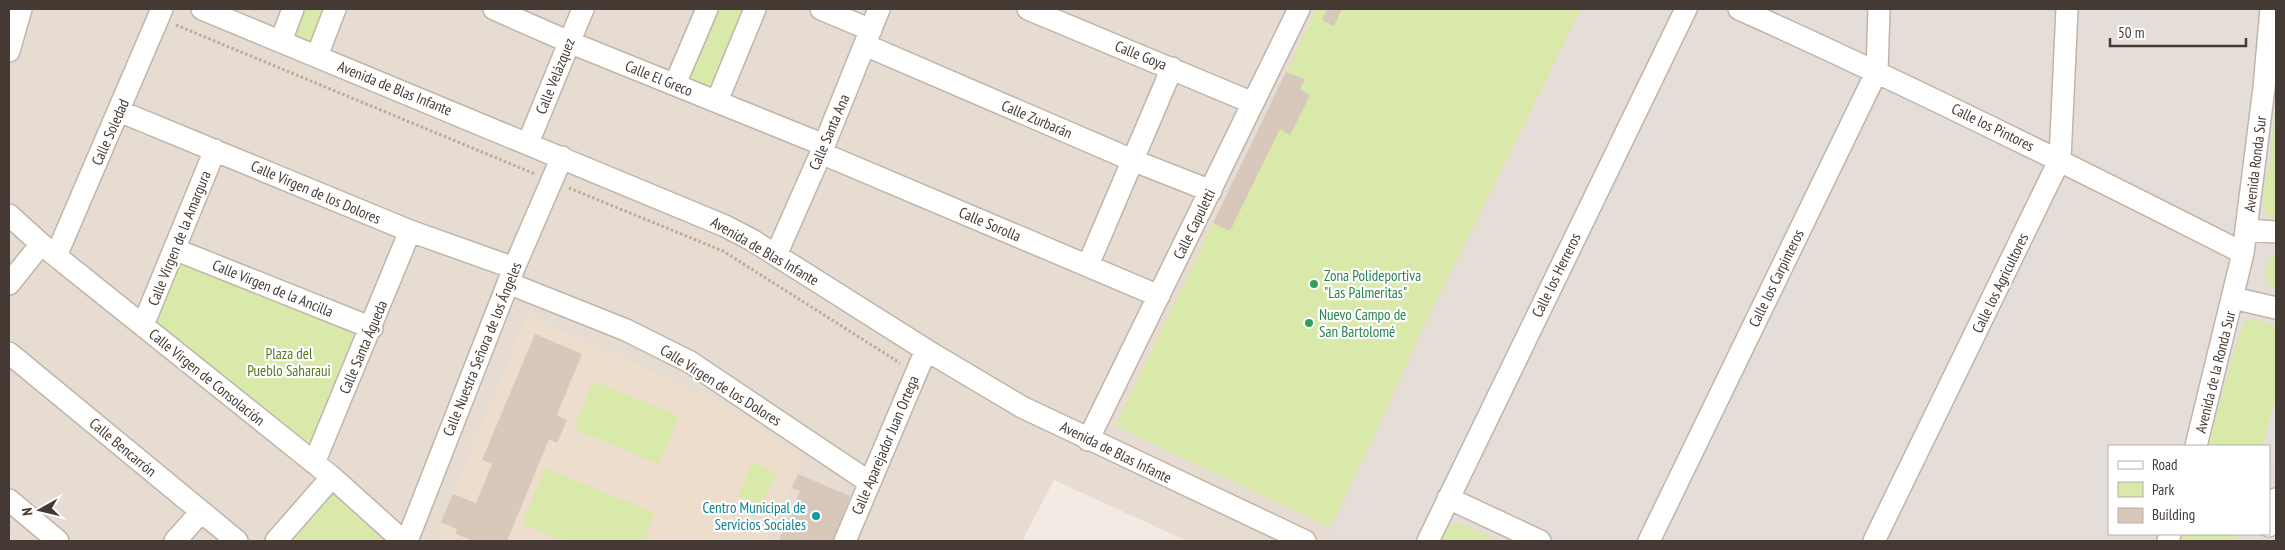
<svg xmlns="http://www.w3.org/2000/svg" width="2285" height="550" viewBox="0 0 2285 550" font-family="'PT Sans Narrow',sans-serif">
<rect width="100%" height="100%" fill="#f3ebe3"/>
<path fill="#e7dcd1" d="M9 9H1582L1330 541H1187L1054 480 1022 541H9Z"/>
<path fill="#e4ddd8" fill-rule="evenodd" d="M1582 9H2276V541H1330ZM2109 446H2269V534H2109Z"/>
<path fill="#edddcc" d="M527 315 701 394 733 410 803 457 766 541H440L435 539Z"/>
<path fill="#d9e9a9" d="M298 9H331L315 48 288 36Z
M712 9H749L714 94 682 80Z
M1317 9H1581L1418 337 1379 426 1330 527 1115 426Z
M2276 96V218L2268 216 2263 205V194L2270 161Z
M2276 254V290C2261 281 2262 263 2276 254Z
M181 259 358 328 363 338 318 445 304 448 153 324Z
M2252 318 2276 326V396L2263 446H2208L2239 334 2245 322Z
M593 381 679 416 659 464 574 429Z
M752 462 776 472 762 506 738 496Z
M545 468 654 513 643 541H565L522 524Z
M331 491 377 530 380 541H288Z
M1455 524H1464L1498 541H1441L1447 527Z
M2184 534H2238L2236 541H2181Z"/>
<path fill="#e3dfdc" d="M2276 396V450L2269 478V446H2263Z"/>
<path fill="#d8c7bb" d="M1327 9H1342L1334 26 1322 20Z
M1286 72 1305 79 1300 89 1310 95 1290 135 1280 129 1230 231 1213 223Z
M535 334 582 354 558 412V416L567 420 557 443 549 439 507 541H474L456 534 457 529 441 522 453 494 476 503 492 464 482 460Z
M798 474 850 496 833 541H779L800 491 792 488Z"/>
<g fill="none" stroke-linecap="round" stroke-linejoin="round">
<g stroke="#c1b4a8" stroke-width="24">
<path id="street" d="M202 9 725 226 752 240 926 350 1022 407 1305 541
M494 9 569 42 824 145
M821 9 871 30
M1028 9 1253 103
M1739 9C1909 85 2076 168 2243 253
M281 41 293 9
M865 45 1132 160 1211 191
M9 51 21 9
M317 56 335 9
M675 84 707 9
M717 101 755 9
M119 111 410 231 514 268
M528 143 583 9
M821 153 1159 296
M9 215 41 244 332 477 403 541
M2246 230 2276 232
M174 249 372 328
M776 255 821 153 879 9
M56 256 162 9
M1088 265 1172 68
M508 283 626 330 690 362 869 482
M9 284 41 244
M2233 298 2276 308
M143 325 215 150
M9 353 237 541
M1088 440 1299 9
M2196 446 2243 253 2264 88 2271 9
M314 463 410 231
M1448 498 1540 541
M9 500 58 541
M2269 526 2276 499
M175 541 201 512
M276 541 332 477
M407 541 514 268 562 157
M845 541 926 350
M1428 541 1686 9
M1649 541 1877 71 1879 9
M1874 541 2060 159 2067 9
M2168 541 2170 534"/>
</g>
<path stroke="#c1a996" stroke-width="3" stroke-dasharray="2.5 2.5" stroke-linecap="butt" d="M176 25 535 174
M569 188 723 251 900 363"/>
<use href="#street" stroke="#fff" stroke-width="21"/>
</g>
<g fill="#2e9e5b" stroke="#fff" stroke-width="2">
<circle cx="1314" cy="284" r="5"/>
<circle cx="1309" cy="323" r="5"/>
</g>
<circle fill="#0f9aa8" stroke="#fff" stroke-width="2" cx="816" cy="516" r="5"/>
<g text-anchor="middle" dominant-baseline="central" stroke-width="4.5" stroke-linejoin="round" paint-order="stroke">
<g font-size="15" fill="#453a33" stroke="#fff">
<text transform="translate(1141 55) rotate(22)">Calle Goya</text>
<text transform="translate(555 76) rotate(-68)">Calle Velázquez</text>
<text transform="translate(659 78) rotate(22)">Calle El Greco</text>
<text transform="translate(395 88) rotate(22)">Avenida de Blas Infante</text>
<text transform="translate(1037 119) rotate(23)">Calle Zurbarán</text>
<text transform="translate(1993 127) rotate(26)">Calle los Pintores</text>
<text transform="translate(110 132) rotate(-66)">Calle Soledad</text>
<text transform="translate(829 132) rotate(-67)">Calle Santa Ana</text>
<text transform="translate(2255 164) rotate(-83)">Avenida Ronda Sur</text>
<text transform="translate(316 192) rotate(23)">Calle Virgen de los Dolores</text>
<text transform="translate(990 224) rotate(23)">Calle Sorolla</text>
<text transform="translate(1194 224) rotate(-64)">Calle Capuletti</text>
<text transform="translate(179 238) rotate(-68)">Calle Virgen de la Amargura</text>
<text transform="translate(765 251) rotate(30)">Avenida de Blas Infante</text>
<text transform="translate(1556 275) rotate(-64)">Calle los Herreros</text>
<text transform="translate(1776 278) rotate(-64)">Calle los Carpinteros</text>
<text transform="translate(2000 283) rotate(-64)">Calle los Agricultores</text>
<text transform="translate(273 288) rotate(22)">Calle Virgen de la Ancilla</text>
<text transform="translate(363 347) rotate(-67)">Calle Santa Águeda</text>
<text transform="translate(482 349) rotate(-68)">Calle Nuestra Señora de los Ángeles</text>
<text transform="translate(2215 372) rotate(-76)">Avenida de la Ronda Sur</text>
<text transform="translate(207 377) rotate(39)">Calle Virgen de Consolación</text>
<text transform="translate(721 385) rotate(32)">Calle Virgen de los Dolores</text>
<text transform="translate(885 445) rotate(-67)">Calle Aparejador Juan Ortega</text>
<text transform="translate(123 447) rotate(40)">Calle Bencarrón</text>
<text transform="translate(1116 452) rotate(26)">Avenida de Blas Infante</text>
</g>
<g font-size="15" fill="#27864d" stroke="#fff" text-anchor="start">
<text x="1324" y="275">Zona Polideportiva<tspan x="1324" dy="17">"Las Palmeritas"</tspan></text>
<text x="1319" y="314">Nuevo Campo de<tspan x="1319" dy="17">San Bartolomé</tspan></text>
</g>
<g font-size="15" fill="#547824" stroke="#fff">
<text x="289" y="353">Plaza del<tspan x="289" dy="17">Pueblo Saharaui</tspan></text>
</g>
<g font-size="15" fill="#0d838f" stroke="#fff" text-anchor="end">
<text x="806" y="507">Centro Municipal de<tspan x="806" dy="17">Servicios Sociales</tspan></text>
</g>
</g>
<rect width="2285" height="550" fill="none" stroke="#453a33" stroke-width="20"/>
<rect x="2108" y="445" width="162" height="90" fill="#ffffff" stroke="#b5b0ad"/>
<rect x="2118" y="461" width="25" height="8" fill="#ffffff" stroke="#b5b0ad"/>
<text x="2152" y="470" font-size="15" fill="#453a33">Road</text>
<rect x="2118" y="482" width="25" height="15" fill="#d9e9a9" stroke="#b5b0ad"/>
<text x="2152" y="495" font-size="15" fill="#453a33">Park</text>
<rect x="2118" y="508" width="25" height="15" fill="#d8c7bb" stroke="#b5b0ad"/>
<text x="2152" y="520" font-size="15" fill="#453a33">Building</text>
<g transform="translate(40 510) rotate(262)" stroke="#ffffff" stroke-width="4" paint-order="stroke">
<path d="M0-4L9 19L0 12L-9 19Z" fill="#453a33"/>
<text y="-8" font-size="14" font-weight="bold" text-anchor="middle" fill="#453a33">N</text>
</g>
<path d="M2110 38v8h136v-8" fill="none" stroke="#453a33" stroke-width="2.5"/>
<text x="2118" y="38" font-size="15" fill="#453a33" stroke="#ffffff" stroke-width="4" paint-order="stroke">50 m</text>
</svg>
